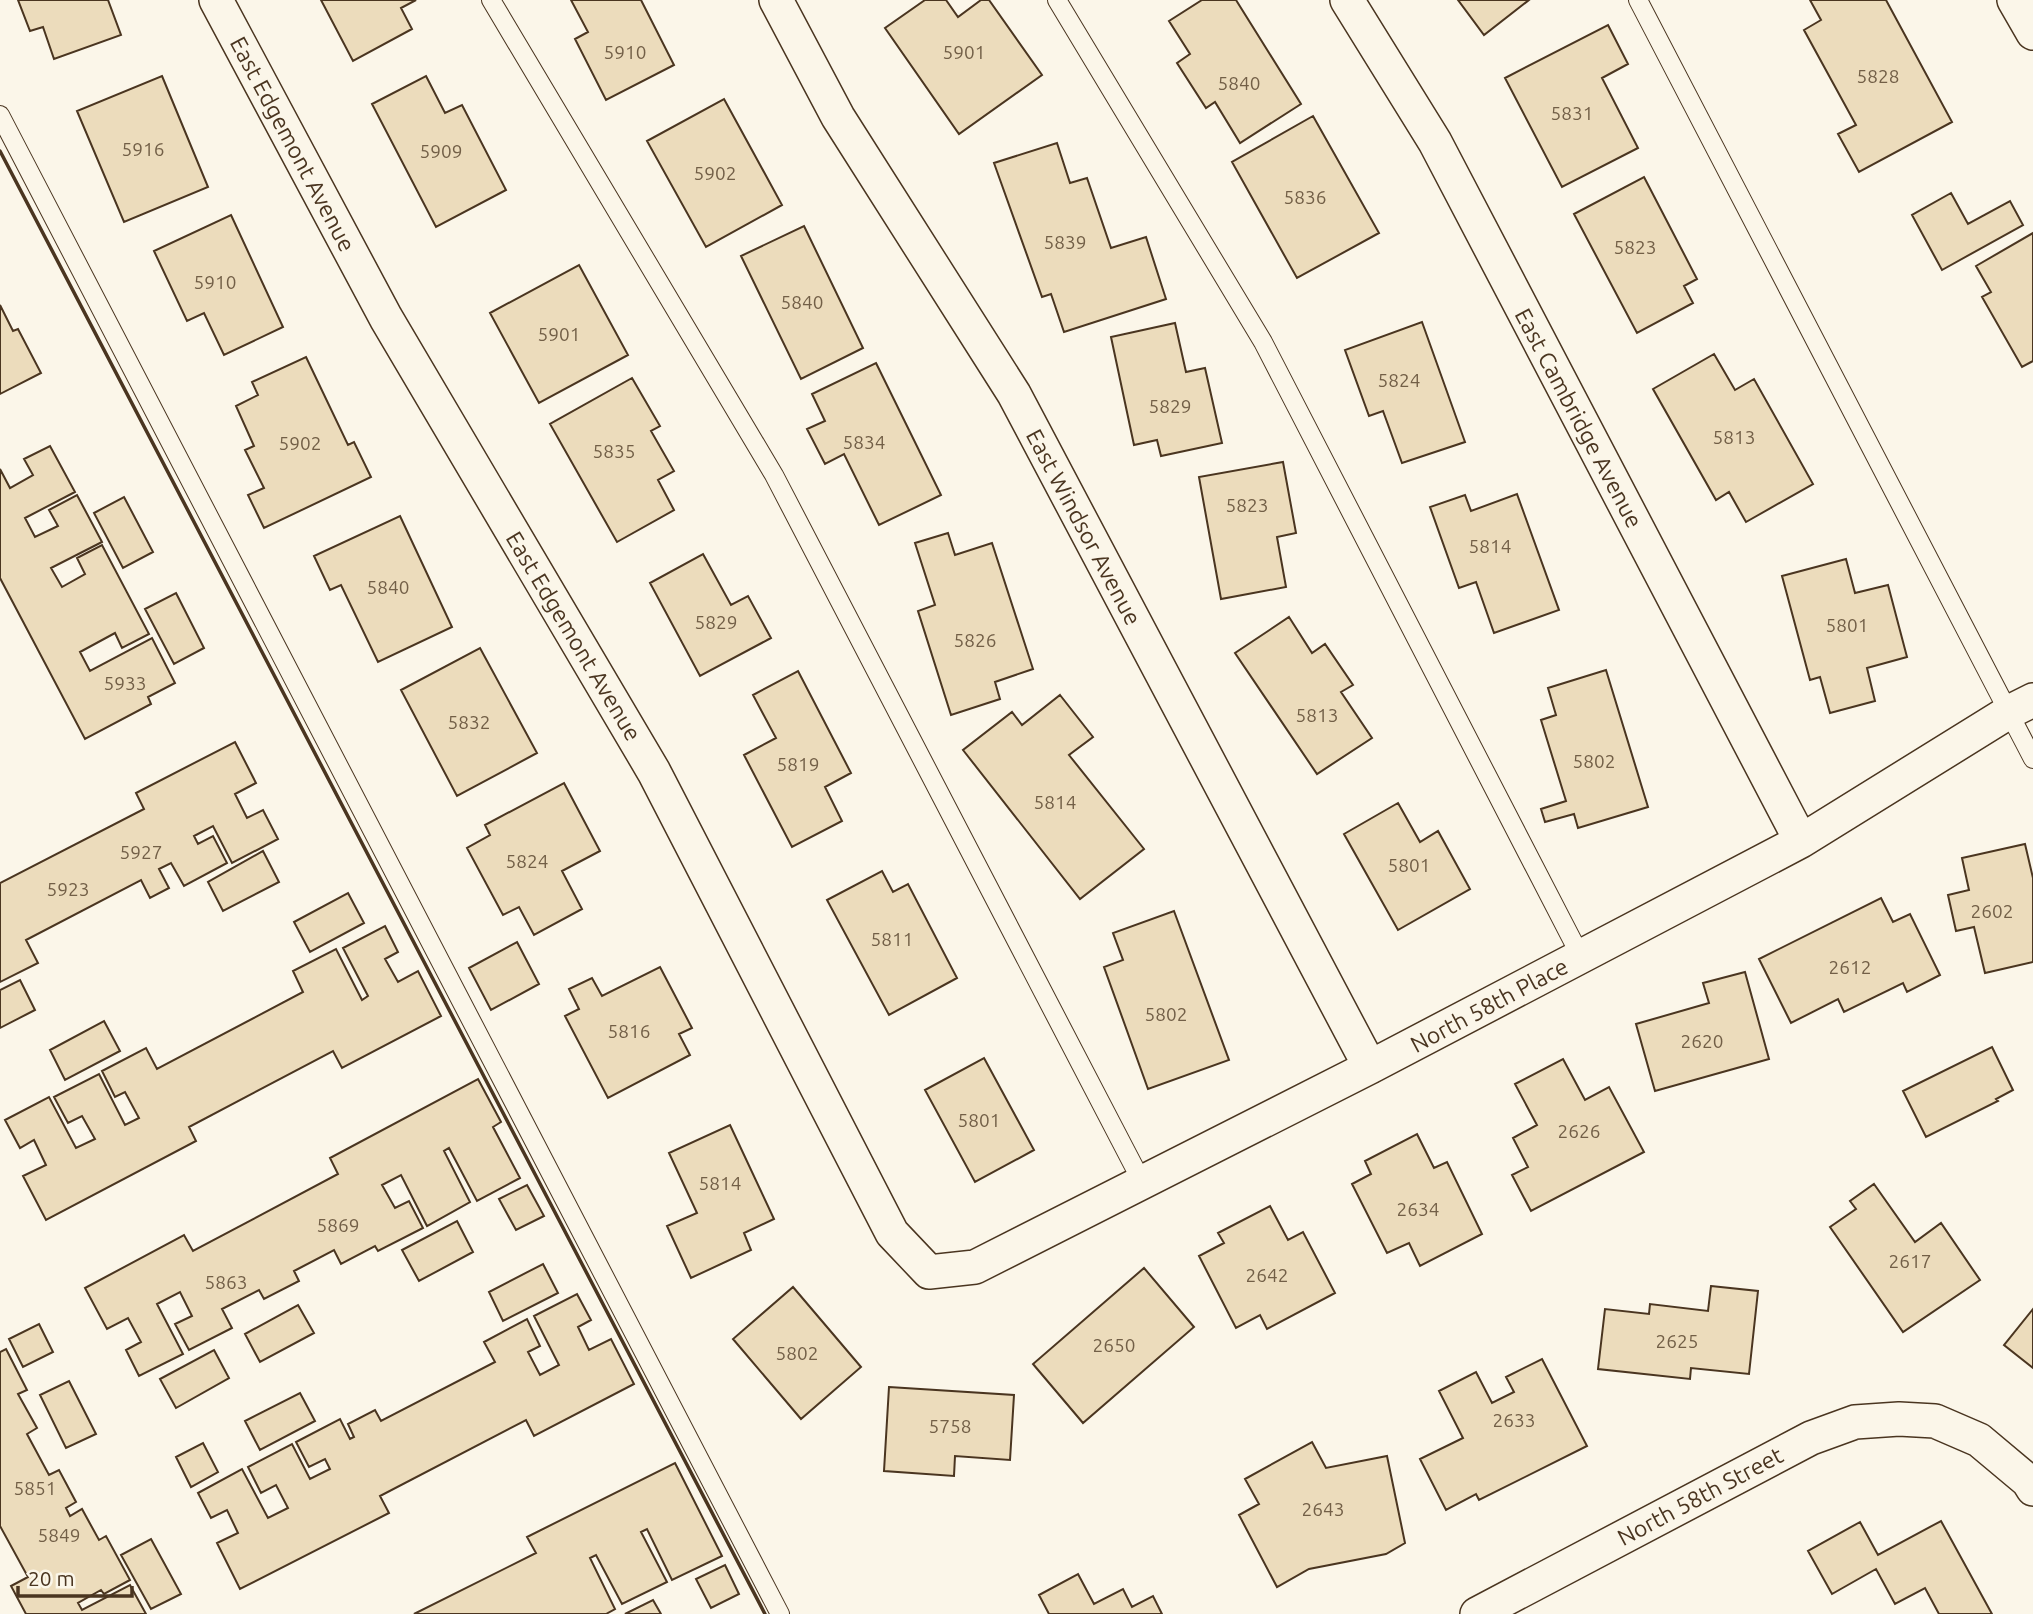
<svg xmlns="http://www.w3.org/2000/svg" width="2033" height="1614" viewBox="0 0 2033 1614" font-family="Ubuntu,sans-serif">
<rect width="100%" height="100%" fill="#fbf6e9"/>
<path fill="#ecdcbc" stroke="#4a3520" stroke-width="2" d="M18 0H108L121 35 54 59 43 27 30 31Z
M321 0H416L401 8 412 29 353 61Z
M571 0H641L674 65 606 100 575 39 588 32Z
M925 0H946L958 17 981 0H989L1042 75 959 134 885 28Z
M1202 0H1236L1301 104 1240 143 1215 102 1206 108 1177 63 1190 54 1169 21Z
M1458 0H1529L1484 35Z
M1810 0H1886L1952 122 1859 172 1838 134 1856 125 1804 30 1821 20Z
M1608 25 1628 64 1602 78 1638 148 1562 187 1505 78Z
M162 76 208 187 124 222 77 111Z
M426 76 445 113 462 105 506 190 436 227 372 104Z
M724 99 782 205 706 247 647 141Z
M1313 116 1379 233 1297 278 1232 162Z
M1057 143 1070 183 1087 178 1111 248 1146 237 1166 299 1064 332 1051 294 1042 297 994 163Z
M1644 177 1697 279 1684 286 1693 303 1637 333 1574 214Z
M1951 193 1968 224 2010 201 2023 225 1942 270 1912 215Z
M231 215 283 327 224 355 204 313 187 321 154 251Z
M804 226 863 348 801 379 741 256Z
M2033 233V361L2022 367 1982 297 1991 292 1976 266Z
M579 265 628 355 539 403 490 313Z
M0 305 13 331 18 329 41 373 0 394Z
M1422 322 1465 442 1402 463 1383 411 1369 416 1345 350Z
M1175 323 1186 372 1205 368 1222 443 1161 456 1157 440 1134 445 1111 337Z
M1714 354 1735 390 1754 379 1813 484 1746 522 1729 492 1716 500 1653 389Z
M306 357 348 445 354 442 371 477 264 528 248 495 264 488 245 450 254 446 236 406 258 395 252 382Z
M876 363 941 495 879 525 844 454 825 464 807 429 825 421 812 394Z
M632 378 660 426 651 431 674 471 658 480 674 510 617 542 550 424Z
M50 446 75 492 25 518 35 537 58 526 49 510 77 495 102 542 51 568 62 587 85 574 77 558 102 545 149 634 122 648 115 633 80 652 90 671 152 638 175 683 148 697 151 704 85 739 0 578V469L10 488 33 475 24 459Z
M1283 462 1296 533 1277 537 1286 587 1221 599 1199 477Z
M1517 494 1559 610 1494 633 1476 582 1459 588 1430 507 1465 495 1471 511Z
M124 497 153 552 123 568 94 513Z
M400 516 452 627 378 662 341 585 330 590 314 556Z
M948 533 955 555 992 543 1033 669 995 682 1000 699 951 715 918 611 935 605 915 543Z
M703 554 731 605 748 596 771 638 700 676 650 583Z
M1846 559 1855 593 1888 585 1907 657 1867 668 1875 701 1830 713 1820 677 1810 680 1782 576Z
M176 593 204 648 174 664 145 609Z
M1289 617 1312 653 1325 644 1353 685 1341 692 1372 738 1317 774 1235 653Z
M480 648 537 753 457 796 401 690Z
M1606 670 1648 807 1578 828 1574 814 1545 822 1541 809 1566 801 1541 720 1556 715 1548 688Z
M798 671 851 773 825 787 842 821 792 847 744 755 776 738 753 695Z
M1060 695 1093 737 1069 755 1144 849 1080 899 963 750 1012 712 1022 725Z
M235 742 256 783 235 794 247 818 263 810 278 839 232 863 213 826 194 836 198 844 213 836 227 863 184 886 171 863 159 869 169 888 150 898 141 880 26 940 38 963 0 982V883L144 809 136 793Z
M564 783 600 851 562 871 582 909 534 935 519 907 503 915 467 848 490 835 485 825Z
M1398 803 1420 842 1438 831 1470 889 1398 930 1344 834Z
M2025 844 2033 878V962L1985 973 1974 927 1956 931 1948 895 1969 890 1962 858Z
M263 851 279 882 223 911 208 882Z
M882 871 893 892 908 884 957 978 889 1015 827 900Z
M348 893 364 923 310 952 294 922Z
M1881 898 1893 922 1910 914 1940 975 1907 992 1903 983 1844 1012 1838 999 1791 1023 1759 959Z
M1174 911 1229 1060 1148 1089 1104 967 1123 960 1113 933Z
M385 926 398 952 385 959 398 982 418 971 441 1016 342 1068 333 1051 189 1127 196 1141 46 1220 23 1176 46 1165 34 1140 20 1148 5 1120 49 1097 76 1148 95 1139 82 1116 68 1123 54 1097 99 1074 125 1125 139 1118 125 1092 115 1097 102 1071 146 1048 157 1069 303 992 293 971 336 949 362 1000 368 996 343 948Z
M517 942 539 984 491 1010 469 968Z
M660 967 692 1028 679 1034 690 1055 608 1098 565 1016 579 1009 569 989 592 978 602 996Z
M1745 972 1769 1059 1655 1091 1636 1024 1709 1003 1703 983Z
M20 980 35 1010 0 1028V990Z
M104 1021 120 1051 65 1080 50 1050Z
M1992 1047 2013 1090 1996 1099 1998 1101 1926 1137 1903 1091Z
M984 1058 1034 1150 975 1182 925 1090Z
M1563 1059 1585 1100 1609 1087 1644 1152 1531 1211 1512 1175 1528 1167 1513 1138 1537 1125 1515 1084Z
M478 1079 501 1122 493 1127 520 1178 477 1201 449 1148 444 1151 470 1202 427 1226 401 1175 382 1185 395 1208 409 1201 423 1228 378 1251 375 1246 341 1264 334 1250 294 1271 299 1281 264 1299 259 1290 222 1309 232 1328 189 1350 175 1324 192 1316 180 1292 157 1304 183 1354 139 1376 126 1350 141 1342 128 1318 107 1329 85 1288 184 1235 193 1251 338 1174 330 1158Z
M730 1125 774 1219 744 1233 751 1250 691 1278 667 1226 697 1213 669 1153Z
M1417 1134 1434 1168 1447 1162 1482 1234 1420 1266 1409 1243 1387 1253 1352 1184 1371 1174 1365 1161Z
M1874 1184 1915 1242 1941 1223 1980 1280 1903 1332 1830 1227 1856 1209 1850 1201Z
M527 1185 544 1216 516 1230 499 1199Z
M1270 1206 1288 1240 1303 1232 1335 1293 1267 1329 1260 1315 1236 1328 1199 1256 1224 1243 1218 1233Z
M457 1221 473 1252 419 1281 402 1250Z
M543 1264 558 1293 503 1321 489 1292Z
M1144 1268 1194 1327 1083 1423 1033 1364Z
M1711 1286 1758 1291 1749 1374 1691 1368 1690 1379 1598 1369 1605 1309 1649 1314 1650 1304 1708 1311Z
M793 1287 861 1367 801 1419 733 1339Z
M577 1294 591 1320 578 1327 589 1350 611 1339 634 1384 534 1436 526 1420 380 1496 389 1513 240 1589 217 1543 238 1533 227 1510 211 1518 198 1493 242 1469 268 1518 288 1508 276 1485 261 1493 248 1467 292 1444 310 1479 330 1469 325 1459 309 1467 296 1442 340 1419 350 1439 354 1437 348 1424 375 1410 381 1421 495 1362 484 1342 527 1319 540 1346 528 1352 540 1375 559 1365 534 1316Z
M298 1305 314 1333 260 1362 245 1334Z
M2033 1309V1368L2004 1345Z
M39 1324 53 1352 23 1367 9 1339Z
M6 1349 27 1390 18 1394 37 1428 27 1434 49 1475 59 1470 76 1502 66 1508 70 1516 82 1509 99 1540 106 1536 130 1580 104 1594 101 1590 78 1603 82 1610 130 1585 146 1614H26L11 1586 28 1577 0 1526V1352Z
M214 1350 229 1378 176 1408 160 1379Z
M1542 1359 1587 1446 1479 1500 1476 1494 1446 1510 1420 1459 1463 1438 1439 1391 1476 1372 1492 1403 1514 1392 1506 1377Z
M69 1381 96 1434 66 1448 40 1395Z
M889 1387 1014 1395 1010 1460 955 1456 954 1476 884 1471Z
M300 1393 315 1421 260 1450 245 1421Z
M1312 1442 1326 1468 1387 1456 1405 1543 1386 1554 1309 1569 1277 1587 1239 1515 1259 1504 1245 1479Z
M203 1443 218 1472 191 1487 176 1457Z
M675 1463 722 1556 672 1580 647 1529 641 1532 667 1582 622 1604 596 1555 590 1558 615 1609 606 1614H414L536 1553 527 1537Z
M1941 1521 1992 1614H1939L1925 1588 1895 1604 1876 1569 1832 1594 1808 1551 1860 1522 1878 1555Z
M151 1539 181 1594 151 1609 121 1555Z
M725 1565 739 1594 711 1608 696 1579Z
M1078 1574 1094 1604 1123 1589 1132 1607 1153 1596 1162 1614H1049L1039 1595Z
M653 1600 661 1614H625Z"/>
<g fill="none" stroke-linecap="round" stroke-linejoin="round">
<g stroke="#4a3520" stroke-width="20">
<path id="service" d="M491 0 774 475 1142 1182
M1057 0 1263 342 1581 957
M1638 0 2033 759
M0 115 780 1614"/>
</g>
<g stroke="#4a3520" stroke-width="36">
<path id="minor" d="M216 0 386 318 654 772 892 1233 929 1272 975 1267 1370 1067 1801 841 2009 712 2033 700
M776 0 838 117 1014 394 1370 1067
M1347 0 1435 142 1801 841
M2014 0 2033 33
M1477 1614 1811 1438 1855 1422 1899 1419 1935 1421 1979 1440 2028 1481 2033 1489"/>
</g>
<use href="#service" stroke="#fbf6e9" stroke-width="18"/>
<use href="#minor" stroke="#fbf6e9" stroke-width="33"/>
<path stroke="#4a3520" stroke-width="3.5" d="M0 151 765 1614"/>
</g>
<g text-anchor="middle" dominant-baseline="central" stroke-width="5" stroke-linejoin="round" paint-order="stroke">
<g font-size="19" fill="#725f47">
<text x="625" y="52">5910</text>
<text x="964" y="52">5901</text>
<text x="1878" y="76">5828</text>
<text x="1239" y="83">5840</text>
<text x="1572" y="113">5831</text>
<text x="143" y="149">5916</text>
<text x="441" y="151">5909</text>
<text x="715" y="173">5902</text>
<text x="1305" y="197">5836</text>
<text x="1065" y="242">5839</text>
<text x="1635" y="247">5823</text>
<text x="215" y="282">5910</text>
<text x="802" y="302">5840</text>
<text x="559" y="334">5901</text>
<text x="1399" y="380">5824</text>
<text x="1170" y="406">5829</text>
<text x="1734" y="437">5813</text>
<text x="864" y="442">5834</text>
<text x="300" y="443">5902</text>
<text x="614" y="451">5835</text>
<text x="1247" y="505">5823</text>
<text x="1490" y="546">5814</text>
<text x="388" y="587">5840</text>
<text x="716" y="622">5829</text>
<text x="1847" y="625">5801</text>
<text x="975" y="640">5826</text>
<text x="125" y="683">5933</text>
<text x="1317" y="715">5813</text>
<text x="469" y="722">5832</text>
<text x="1594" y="761">5802</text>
<text x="798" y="764">5819</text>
<text x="1055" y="802">5814</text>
<text x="141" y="852">5927</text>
<text x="527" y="861">5824</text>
<text x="1409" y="865">5801</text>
<text x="68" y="889">5923</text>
<text x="1992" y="911">2602</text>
<text x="892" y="939">5811</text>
<text x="1850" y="967">2612</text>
<text x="1166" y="1014">5802</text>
<text x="629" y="1031">5816</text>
<text x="1702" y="1041">2620</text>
<text x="979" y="1120">5801</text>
<text x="1579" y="1131">2626</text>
<text x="720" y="1183">5814</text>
<text x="1418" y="1209">2634</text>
<text x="338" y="1225">5869</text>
<text x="1910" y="1261">2617</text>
<text x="1267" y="1275">2642</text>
<text x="226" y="1282">5863</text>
<text x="1677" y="1341">2625</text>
<text x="1114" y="1345">2650</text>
<text x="797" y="1353">5802</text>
<text x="1514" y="1420">2633</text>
<text x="950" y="1426">5758</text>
<text x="35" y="1488">5851</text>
<text x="1323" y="1509">2643</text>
<text x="59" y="1535">5849</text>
</g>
<g font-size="23" fill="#4a3520" stroke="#fbf6e9">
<text transform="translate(293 144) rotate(62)">East Edgemont Avenue</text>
<text transform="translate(1579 418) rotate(62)">East Cambridge Avenue</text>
<text transform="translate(1084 527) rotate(62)">East Windsor Avenue</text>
<text transform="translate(574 636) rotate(59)">East Edgemont Avenue</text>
<text transform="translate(1489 1005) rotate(-28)">North 58th Place</text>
<text transform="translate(1700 1496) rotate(-28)">North 58th Street</text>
</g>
</g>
<path d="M18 1586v10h114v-10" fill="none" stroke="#4a3520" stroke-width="3.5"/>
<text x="28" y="1586" font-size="21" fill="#4a3520" stroke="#fbf6e9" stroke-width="5" paint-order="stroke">20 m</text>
</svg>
